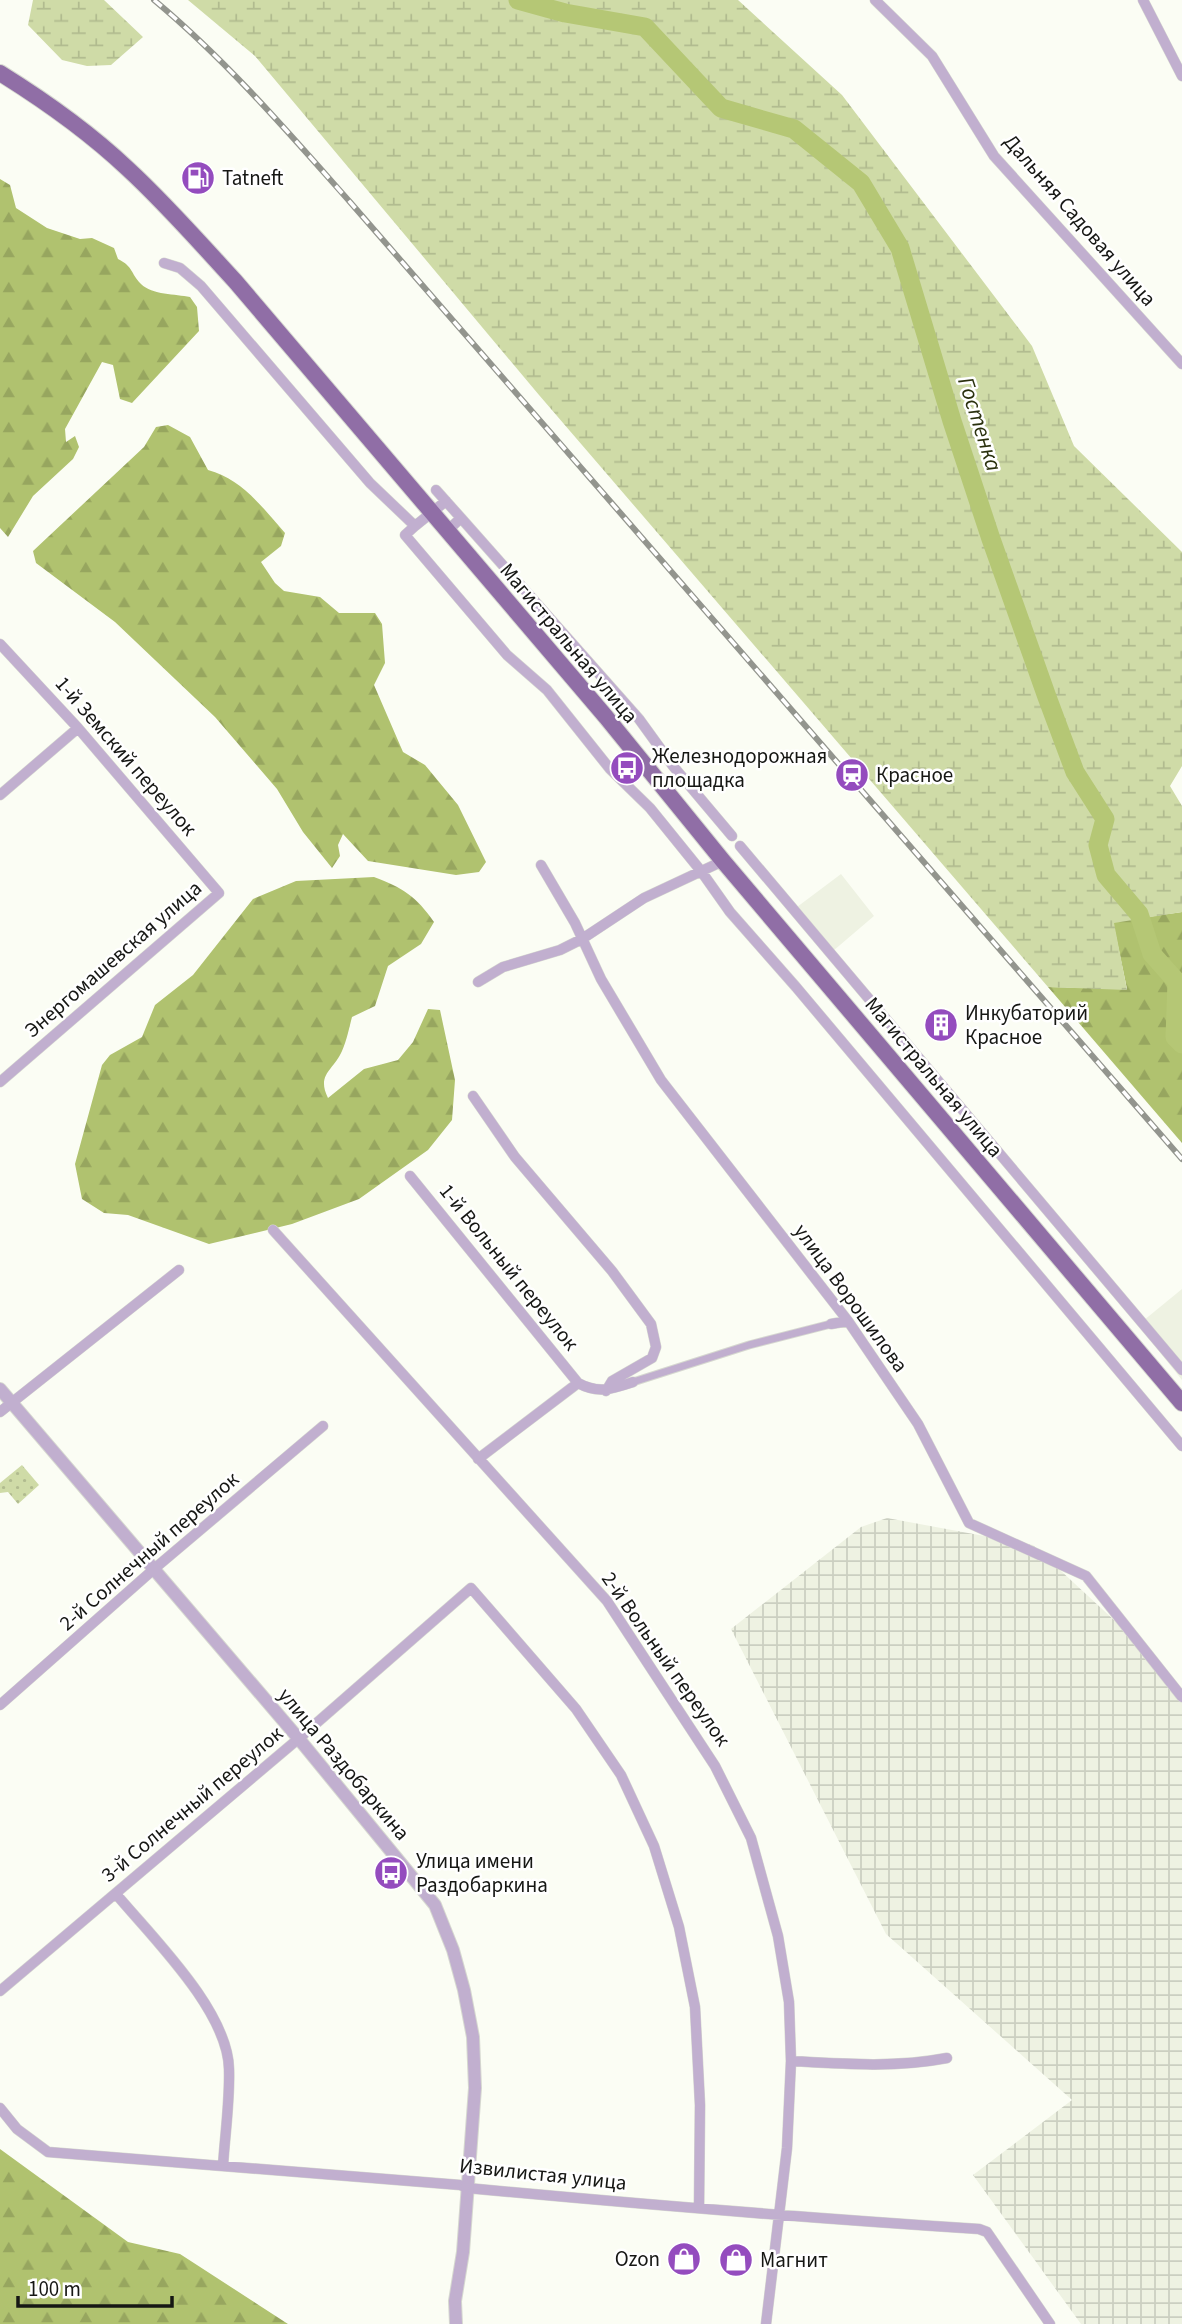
<svg xmlns="http://www.w3.org/2000/svg" width="1182" height="2324" viewBox="0 0 1182 2324" font-family="'Source Sans 3',sans-serif">
<defs>
<pattern id="industrial-grid" width="8" height="8" patternUnits="userSpaceOnUse" patternTransform="scale(1.75)"><rect width="8" height="8" fill="#eef2e2"/><path d="M0 4h8M4 0v8" fill="none" stroke="#cbcfc1"/></pattern>
<pattern id="grass-dots" width="8" height="8" patternUnits="userSpaceOnUse" patternTransform="scale(1.75)"><rect width="8" height="8" fill="#cfdba7"/><path d="M2 2h.1M6 6h.1" fill="none" stroke="#b1bb8f" stroke-width="1.8" stroke-linecap="round"/></pattern>
<pattern id="forest-firs" width="22" height="20" patternUnits="userSpaceOnUse" patternTransform="scale(1.75)"><rect width="22" height="20" fill="#b0c26f"/><path d="M5 1l3.5 6h-7zM16 11l3.5 6h-7z" fill="#97a65f"/></pattern>
<pattern id="wetland-marsh" width="20" height="14" patternUnits="userSpaceOnUse" patternTransform="scale(1.75)"><rect width="20" height="14" fill="#cfdba7"/><path d="M1 5h8M5 5V1M11 12h8M15 12V8" fill="none" stroke="#b1bb8f"/></pattern>
</defs>
<rect width="100%" height="100%" fill="#fbfdf4"/>
<path fill="#eef2e2" d="M841 874 874 916 833 951 797 907Z
M1182 1289V1380L1138 1325Z"/>
<path fill="url(#industrial-grid)" d="M887 1518 1033 1545 1128 1633 1182 1698V2324H1081L973 2175 1072 2100 886 1934 731 1629 861 1527Z"/>
<path fill="url(#grass-dots)" d="M22 1465 39 1485 18 1504 8 1492 0 1493V1483Z"/>
<path fill="url(#forest-firs)" d="M0 179 10 185 16 208 47 228 80 239 92 238 114 248 118 259C134 267 130 273 141 284 152 295 176 294 190 297L197 307 199 331 132 403 120 399 113 365 102 362 65 429 66 442 75 436 79 447 73 459 33 496 8 537 0 528Z
M168 425 190 437 208 470C242 479 263 508 285 533L281 546 261 562 275 583 284 591 320 597 339 613H375L382 624 385 663 374 685 403 752 425 765 458 805 486 862 479 872 456 875 368 861 343 834 338 845 340 856 332 868 303 832 277 789 215 717 115 622 36 563 33 551 144 447 156 427Z
M374 877C403 888 416 896 434 922L421 944 388 966 375 1006 352 1017C349 1028 347 1040 342 1051 334 1070 316 1074 328 1098L364 1069 398 1060 413 1042 428 1009 440 1010 455 1080 452 1120 428 1150 359 1199 292 1224 209 1244 128 1215 104 1213 82 1199 75 1164 102 1065 110 1055 142 1037 155 1005 193 975 253 899 296 881Z
M1182 912V1143L1048 987 1127 989 1113 922Z
M0 2149 128 2242 180 2254 288 2324H0Z"/>
<path fill="url(#wetland-marsh)" d="M33 0H104L143 37 111 65 87 66 62 60 28 25Z
M188 0H738L842 95 1032 346 1074 446 1182 552V766L1170 786 1182 806V912L1114 923 1127 990 1048 987 539 395 255 56Z"/>
<g fill="none" stroke-linecap="round" stroke-linejoin="round">
<path stroke="#b5c775" stroke-width="19" d="M518 0 565 13 645 27 721 108 794 129 861 183 900 248 952 421 991 539 1047 697 1075 772 1105 819 1098 845 1106 875 1139 914 1152 954 1177 982 1175 1037 1182 1044"/>
<g stroke="#d6d8d0" stroke-width="9">
<path id="pedestrian" d="M633 1382 749 1345 831 1324"/>
</g>
<g stroke="#d6d8d0" stroke-width="11">
<path id="minor" d="M875 0 932 56 994 156 1182 364
M1143 0 1182 76
M164 263 180 268 201 286 370 483 415 526 405 535 507 655 547 690 610 769 650 808 701 871 730 912 796 987 1182 1446
M436 490 461 518
M415 526 446 501
M447 531 461 518 639 719 673 766 732 836
M0 644 78 728 219 893 0 1082
M0 795 78 728
M740 846 1182 1370
M541 865 575 923 601 979 661 1080 848 1321 918 1424 969 1523 1086 1576 1182 1697
M478 982 503 967 560 950 582 939 644 898 723 861
M473 1096 515 1157 612 1271 651 1324 656 1347 652 1358 612 1381 606 1391
M410 1176 578 1383
M273 1230 607 1601 715 1766 751 1838 778 1936 789 2002 791 2061 787 2148 766 2324
M831 1324 848 1321
M0 1412 179 1270
M478 1459 578 1383C598 1394 612 1389 633 1382
M0 1705 154 1569 323 1426
M116 1894C152 1937 228 2011 229 2069 230 2101 225 2134 223 2166
M0 1991 304 1734 471 1588 576 1709 621 1775 654 1846 679 1927 695 2007 700 2105 699 2208
M791 2061C843 2064 895 2068 947 2058
M0 2108 17 2129 48 2152 460 2185 467 2188C638 2204 808 2218 979 2229L987 2232 1050 2324"/>
</g>
<g stroke="#d6d8d0" stroke-width="14">
<path id="tertiary" d="M0 1389 299 1739 435 1905 453 1950 464 1990 473 2037 475 2088 463 2252 455 2301 456 2324"/>
</g>
<g stroke="#d6d8d0" stroke-width="18">
<path id="primary" d="M0 73C45 101 89 132 128 169 166 204 200 243 235 281L606 717 723 861 1182 1403"/>
</g>
<use href="#pedestrian" stroke="#c1afcf" stroke-width="7"/>
<use href="#minor" stroke="#c1afcf" stroke-width="10"/>
<use href="#tertiary" stroke="#c1afcf" stroke-width="12"/>
<use href="#primary" stroke="#906ea6" stroke-width="16"/>
<g stroke="#93958e" stroke-width="6">
<path id="rail" d="M154 0C226 60 288 132 350 202L1182 1159"/>
</g>
<use href="#rail" stroke="#fff" stroke-width="3.5" stroke-dasharray="10" stroke-linecap="butt"/>
</g>
<defs>
<g id="fuel-disc" transform="scale(1.75)"><circle r="9.5" fill="#944cbe" stroke="#fff"/><path d="M-5.5-6h7V0h2V4h1.3V-2.5L3-4.5l.8-.8L6-3V5H2.5V1h-1V6h-7ZM-4.2-4.7v3.2H.2V-4.7Z" fill="#fff"/></g>
<g id="bus-disc" transform="scale(1.75)"><circle r="9.5" fill="#944cbe" stroke="#fff"/><path d="M-5-6H5V4H4V6H2V4H-2V6H-4V4H-5ZM-3.5-4V0h7V-4ZM-3.5 1.2v1.5H-2V1.2ZM2 1.2v1.5H3.5V1.2Z" fill="#fff"/></g>
<g id="station-disc" transform="scale(1.75)"><circle r="9.5" fill="#944cbe" stroke="#fff"/><path d="M-3-6H3Q5-6 5-4V2Q5 4 3 4L4.5 6H3L1.5 4h-3L-3 6H-4.5L-3 4Q-5 4-5 2V-4Q-5-6-3-6ZM-3.5-4v3h7v-3ZM-3.5 1v1.5H-2V1ZM2 1v1.5H3.5V1Z" fill="#fff"/></g>
<g id="building-disc" transform="scale(1.75)"><circle r="9.5" fill="#944cbe" stroke="#fff"/><path d="M-4-6H4V6H1V3H-1V6H-4ZM-2.5-4.3h1.7v1.8h-1.7ZM.8-4.3h1.7v1.8H.8ZM-2.5-1h1.7V.8h-1.7ZM.8-1h1.7V.8H.8Z" fill="#fff"/></g>
<g id="shop-disc" transform="scale(1.75)"><circle r="9.5" fill="#944cbe" stroke="#fff"/><path d="M-5-2.5h2.3a2.7 3.5 0 0 1 5.4 0H5L5.5 6h-11ZM-1.5-2.5h3a1.5 2.3 0 0 0-3 0Z" fill="#fff"/></g>
</defs>
<g fill-rule="evenodd">
<use href="#fuel-disc" x="198" y="178"/>
<use href="#bus-disc" x="627" y="768"/>
<use href="#station-disc" x="852" y="775"/>
<use href="#building-disc" x="941" y="1025"/>
<use href="#bus-disc" x="391" y="1873"/>
<use href="#shop-disc" x="684" y="2259"/>
<use href="#shop-disc" x="736" y="2260"/>
</g>
<g text-anchor="middle" dominant-baseline="central" stroke-width="5" stroke-linejoin="round" paint-order="stroke">
<g font-size="21" fill="#161714" stroke="#fff" text-anchor="start">
<text x="222" y="178">Tatneft</text>
<text x="652" y="756">Железнодорожная<tspan x="652" dy="24">площадка</tspan></text>
<text x="876" y="775">Красное</text>
<text x="965" y="1013">Инкубаторий<tspan x="965" dy="24">Красное</tspan></text>
<text x="416" y="1861">Улица имени<tspan x="416" dy="24">Раздобаркина</tspan></text>
<text x="660" y="2259" text-anchor="end">Ozon</text>
<text x="760" y="2260">Магнит</text>
</g>
<g font-size="21" fill="#161714" stroke="#fff">
<text transform="translate(1080 220) rotate(49)">Дальняя Садовая улица</text>
<text transform="translate(569 643) rotate(50)">Магистральная улица</text>
<text transform="translate(126 756) rotate(49)">1-й Земский переулок</text>
<text transform="translate(113 959) rotate(-41)">Энергомашевская улица</text>
<text transform="translate(934 1077) rotate(50)">Магистральная улица</text>
<text transform="translate(509 1267) rotate(51)">1-й Вольный переулок</text>
<text transform="translate(851 1298) rotate(54)">улица Ворошилова</text>
<text transform="translate(149 1551) rotate(-41)">2-й Солнечный переулок</text>
<text transform="translate(666 1659) rotate(55)">2-й Вольный переулок</text>
<text transform="translate(344 1764) rotate(50)">улица Раздобаркина</text>
<text transform="translate(192 1804) rotate(-40)">3-й Солнечный переулок</text>
<text transform="translate(543 2174) rotate(6)">Извилистая улица</text>
</g>
<g font-size="23" font-style="italic" fill="#2a310e" stroke="#fff">
<text transform="translate(980 424) rotate(72)">Гостенка</text>
</g>
</g>
<path d="M18 2296v10h154v-10" fill="none" stroke="#161714" stroke-width="3.5"/>
<text x="28" y="2296" font-size="21" fill="#161714" stroke="#ffffff" stroke-width="5" paint-order="stroke">100 m</text>
</svg>
